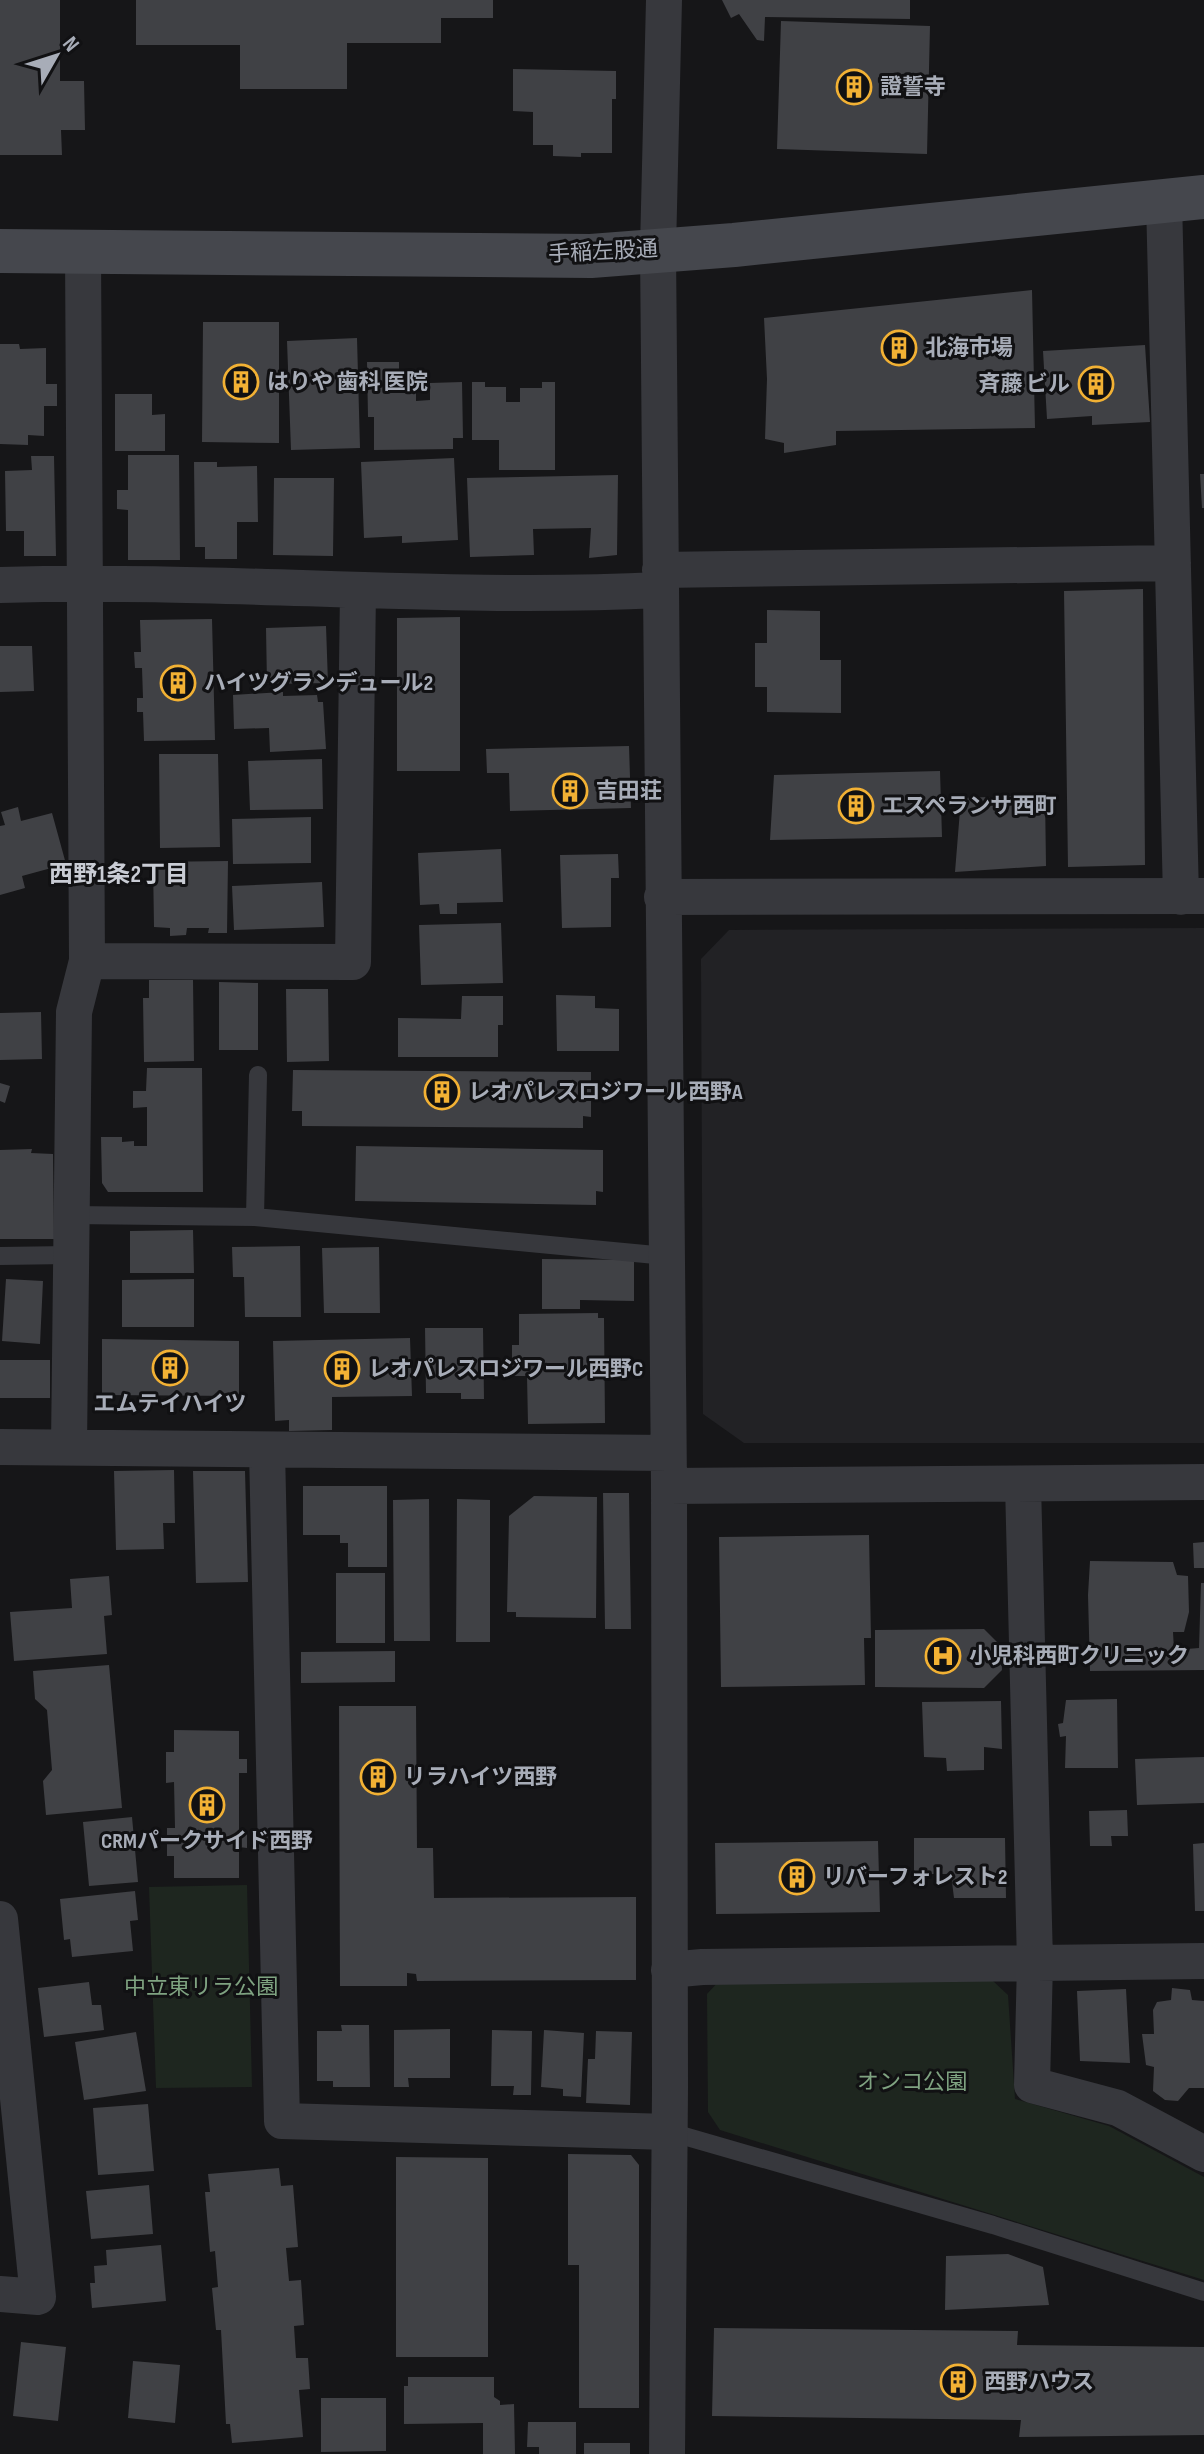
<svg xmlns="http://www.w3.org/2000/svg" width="1204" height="2454" viewBox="0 0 1204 2454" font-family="'Sofia Sans Condensed','Noto Sans JP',sans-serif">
<rect width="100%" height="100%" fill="#161618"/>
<path fill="#222225" d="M1204 928V1443H744L703 1414 701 959 729 930Z"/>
<path fill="#1e261f" d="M247 1885 252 2087 156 2088 149 1887Z
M720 1980 993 1981 1008 1995 1015 2099 1109 2126 1204 2177V2280L720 2130 708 2112 707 1994Z"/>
<path fill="#404145" d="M0 0H60V81H84L85 130H61L62 155H0Z
M136 0H493V18H441V43H347V89H240V45H136Z
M722 0H910V19L765 17 764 41 757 40 739 14 731 18Z
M781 21 930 26 927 154 777 149Z
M513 69 616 71V99H612V153H581V157L553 156V145H533V112L513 111Z
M1032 290 1035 428 836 431V445L784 453V443L765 439 767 379 764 318Z
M203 322H279V443L202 442Z
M357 338 360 448 291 450 287 341Z
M0 344H19L20 349 46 348V384H57V406H44V436L28 435V445L0 444Z
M1145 345 1150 422 1092 425V416L1047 419 1043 351Z
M367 362H399V384H416V401L430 400V383L462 382 463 438H453V449L374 450V417H368Z
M472 382H485V387H506V402H520V388H542V382H555V470H499V440H472Z
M115 394H152V415L165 414V451H115Z
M128 455H179L180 560H128V510L117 509V490H128Z
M31 456H54L56 556H24V531H6L5 471 32 470Z
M454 458 458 540 402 543V536L364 538 361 462Z
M194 462H217V467L257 466 258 522H237V559H205V547H195Z
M1200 474H1204V508H1202Z
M618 475 617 555 589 558 591 528 533 529 534 555 470 557 467 478Z
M274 478H334L333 556 273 555Z
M1143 589 1145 865 1068 867 1064 591Z
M767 610 820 611V660H841V713L767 712V687H755V643H767Z
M460 617V771H397V618Z
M212 619 215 740 144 741 143 712H137V698H143L142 668H135L134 652H141L140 620Z
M326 626 328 683 267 684 266 628Z
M0 646H32L34 691 0 692Z
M283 692V696L317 695 318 702H323L326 749 270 752 269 728 234 729 233 695Z
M629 746 631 808 510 811 509 773H487L486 749Z
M159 754H218L220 847 160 848Z
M322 759 323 809 250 810 248 761Z
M940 771 942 837 770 840 774 775Z
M1045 795 1046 866 955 872 961 798Z
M18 807 21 821 52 813 66 864 22 876 25 888 0 895V826L5 825 1 812Z
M311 817V863L233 864 232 819Z
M501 849 503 902 457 903V914H440L439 904 420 905 418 853Z
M618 854 619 878H611V927L562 928 560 855Z
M228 861 227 933H208L209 928H187L186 935 170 936V928L154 927 153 862Z
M322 882 324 927 234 930 232 886Z
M501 923 503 983 421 985 419 925Z
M149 980H193L194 1061 144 1062 143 998H149Z
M219 982 258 983V1050H219Z
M286 989H328L329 1061 287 1062Z
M556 995 595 996V1008L619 1009V1051H557Z
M462 996H503V1025H498V1057H398V1018L461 1019Z
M41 1012 42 1059 0 1060V1013Z
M147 1068H202L203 1192H108L102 1183 101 1137H122V1142L134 1141V1146H147V1107L133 1108V1091H146Z
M293 1070 591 1072V1117L583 1116V1128L302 1126V1111H292Z
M0 1083 10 1086 5 1103 0 1101Z
M356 1146 603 1150V1192L596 1191V1205L355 1201Z
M32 1149 31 1153 53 1154 54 1239H0V1150Z
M193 1230 194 1273H130V1231Z
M300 1246 301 1317H245L244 1277H233L232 1247Z
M379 1247 380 1313H324L322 1248Z
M542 1259 634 1260V1301L580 1300V1309H542Z
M6 1279 43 1281 40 1344 2 1341Z
M194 1279V1327H122V1280Z
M598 1313V1318H604L605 1423 528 1424 527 1376H512V1345H519V1314Z
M425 1328H483L484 1399H461V1393H426Z
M410 1338 412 1396 332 1397V1430L289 1431V1420L275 1421 273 1341Z
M102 1339 239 1341V1396L102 1395Z
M0 1360H50V1398H0Z
M174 1470 175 1523H163L164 1549 116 1550 114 1471Z
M193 1471H245L248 1582 196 1583Z
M303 1486H387V1567H348V1543H340V1535H303Z
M603 1493H629L631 1629H605Z
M534 1496 597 1497 596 1618 516 1617V1612H507L509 1516Z
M429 1499 430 1641H394L393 1500Z
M457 1499 490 1500V1642H456Z
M869 1535 871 1638H864L865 1685 721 1687 719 1537Z
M1204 1542V1568H1194L1193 1543Z
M1090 1561 1173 1562 1177 1575 1188 1576 1189 1612 1184 1632H1173L1174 1650 1199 1648 1201 1583H1204V1670L1090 1671 1088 1595Z
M336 1573H385V1643H336Z
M109 1576 112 1615 104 1616 107 1654 14 1661 10 1612 72 1608 70 1579Z
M984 1629 1001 1646 1002 1670 984 1688 875 1687V1630Z
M395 1651V1682L301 1683V1652Z
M109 1665 122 1808 46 1815 43 1781 52 1770 47 1710 35 1699 33 1671Z
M1117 1699 1118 1768H1065L1066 1736 1060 1737 1058 1724 1063 1723 1066 1700Z
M1001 1701 1002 1749 984 1747V1770L947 1771 946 1758 924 1757 922 1702Z
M339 1706H416L417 1848H433L434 1898 636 1897V1980L417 1981 416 1974 407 1973V1986H340Z
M174 1730 239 1731V1759H247V1773H239V1833H247V1848L239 1847V1878H174V1856H167V1828H175L174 1782 166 1783V1752H174Z
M1204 1757V1803L1137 1805 1135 1759Z
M1127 1810 1128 1836H1111L1112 1846H1090L1089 1811Z
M132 1817 138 1882 89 1886 83 1822Z
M914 1838H1005L1006 1898H954L951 1874H914Z
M878 1841 880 1912 716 1914 715 1843Z
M1204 1843V1911H1195L1193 1844Z
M135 1891 138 1920 130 1921 133 1951 72 1957 70 1939 64 1940 60 1899Z
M89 1982 92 2005H101L104 2030 44 2037 38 1988Z
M1172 1988 1190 1990 1192 2000 1204 2001V2088H1189L1178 2101 1165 2100 1153 2091 1154 2067 1146 2065 1142 2034H1154L1153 2010 1157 2002 1171 2000Z
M1126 1989 1130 2063 1080 2061 1077 1991Z
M341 2025H369L370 2087H333V2081H317V2031H342Z
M450 2029V2078H408L409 2087H394V2030Z
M492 2030 532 2031 531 2095H513L514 2086H491Z
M544 2030 584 2033 581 2097 563 2096V2089L541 2087Z
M596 2031 632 2032 630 2105 586 2103 588 2059H595Z
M136 2032 146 2091 84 2100 75 2042Z
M148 2104 154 2171 98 2175 93 2108Z
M568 2154 631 2155 639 2165V2408H579V2265H568Z
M396 2157 488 2158V2357H396Z
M279 2168 281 2186 293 2185 298 2247 286 2248 289 2281 301 2280 304 2325 294 2326 296 2358H308L310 2389 299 2390 303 2437 232 2443 230 2424H226L221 2330H216L212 2288 218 2287 215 2251 210 2252 205 2192H210L208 2174Z
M149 2185 153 2234 91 2239 86 2191Z
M161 2245 166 2301 92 2308 90 2283H95L94 2266 107 2265 106 2250Z
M1008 2254 1043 2267 1049 2305 945 2310 946 2256Z
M714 2328 1018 2331 1017 2345 1204 2347V2435L1019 2437 1021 2420 712 2416Z
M21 2342 66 2347 58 2421 13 2416Z
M133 2361 180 2365 175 2423 128 2418Z
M408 2377H494V2397L500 2401V2405L514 2404 515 2454H483V2423L404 2424V2386H408Z
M321 2398H386V2451L321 2452Z
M528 2422H576V2454H539V2447H527Z
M584 2443H630V2454H584Z"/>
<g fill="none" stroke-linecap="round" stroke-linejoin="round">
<path stroke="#37383d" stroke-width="18" d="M71 1215 255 1217 666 1256
M255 1217 258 1075
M0 1256 69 1255
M670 2132 993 2225 1204 2292"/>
<path stroke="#37383d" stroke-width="36" d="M664 0 658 249 669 1486 670 2088 667 2454
M1164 200 1181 897
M660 570 1173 563
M0 585C220 578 440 601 660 590
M662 897 1204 896
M87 961 353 962 358 591
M69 1446 74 1012 87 961 83 251
M0 1447 668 1453
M267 1450 282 2121 670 2132
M1023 1484 1035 1962 1032 2085 1118 2108 1204 2154
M669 1486 1204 1482
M0 1919 38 2297 0 2294
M669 1970 702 1967 1204 1961"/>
<path stroke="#45474d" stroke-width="44" d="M0 251 591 256 734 245 1204 197"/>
</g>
<defs>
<g id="building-ring" transform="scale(1.8)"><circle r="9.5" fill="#111113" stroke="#f2b134" stroke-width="1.5"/><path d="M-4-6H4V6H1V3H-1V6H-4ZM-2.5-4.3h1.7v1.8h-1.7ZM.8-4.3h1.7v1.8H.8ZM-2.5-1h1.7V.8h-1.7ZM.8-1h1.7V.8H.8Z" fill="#f2b134"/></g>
<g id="hospital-ring" transform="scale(1.8)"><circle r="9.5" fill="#111113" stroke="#f2b134" stroke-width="1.5"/><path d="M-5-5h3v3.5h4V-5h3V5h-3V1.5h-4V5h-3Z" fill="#f2b134"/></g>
</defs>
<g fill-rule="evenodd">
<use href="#building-ring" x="854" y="87"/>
<use href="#building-ring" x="899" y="348"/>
<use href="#building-ring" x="241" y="382"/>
<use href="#building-ring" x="1096" y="384"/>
<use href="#building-ring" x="178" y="683"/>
<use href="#building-ring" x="570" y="791"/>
<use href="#building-ring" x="856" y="806"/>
<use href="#building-ring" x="442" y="1092"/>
<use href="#building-ring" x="170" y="1368"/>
<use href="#building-ring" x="342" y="1369"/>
<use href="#hospital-ring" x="943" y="1656"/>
<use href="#building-ring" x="378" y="1777"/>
<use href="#building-ring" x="207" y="1805"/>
<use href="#building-ring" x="797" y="1877"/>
<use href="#building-ring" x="958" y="2382"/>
</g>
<g text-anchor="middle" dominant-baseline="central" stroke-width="6" stroke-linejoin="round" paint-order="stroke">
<g font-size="22" font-weight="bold" fill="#a8adb8" stroke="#111113" text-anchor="start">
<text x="880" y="87">證誓寺</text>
<text x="925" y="348">北海市場</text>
<text x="267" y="382">はりや 歯科 医院</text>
<text x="1070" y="384" text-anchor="end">斉藤 ビル</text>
<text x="204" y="683">ハイツグランデュール2</text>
<text x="596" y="791">吉田荘</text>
<text x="882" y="806">エスペランサ西町</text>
<text x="468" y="1092">レオパレスロジワール西野A</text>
<text x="368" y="1369">レオパレスロジワール西野C</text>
<text x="170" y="1404" text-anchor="middle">エムテイハイツ</text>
<text x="969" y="1656">小児科西町クリニック</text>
<text x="404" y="1777">リラハイツ西野</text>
<text x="207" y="1841" text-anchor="middle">CRMパークサイド西野</text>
<text x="823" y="1877">リバーフォレスト2</text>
<text x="984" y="2382">西野ハウス</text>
</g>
<g font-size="22" fill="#a8adb8" stroke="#111113">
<text transform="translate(603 252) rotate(-3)">手稲左股通</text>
</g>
<g font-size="22" fill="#7fa381" stroke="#111113">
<text x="201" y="1987">中立東リラ公園</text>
<text x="912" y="2082">オンコ公園</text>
</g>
<g font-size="24" font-weight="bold" fill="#c9ccd4" stroke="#111113">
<text x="119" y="874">西野1条2丁目</text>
</g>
</g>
<g transform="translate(56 56) rotate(51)" stroke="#111113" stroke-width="6" paint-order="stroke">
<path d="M0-6L14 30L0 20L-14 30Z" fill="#a8adb8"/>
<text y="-12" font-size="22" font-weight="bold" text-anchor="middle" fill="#a8adb8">N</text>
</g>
</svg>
